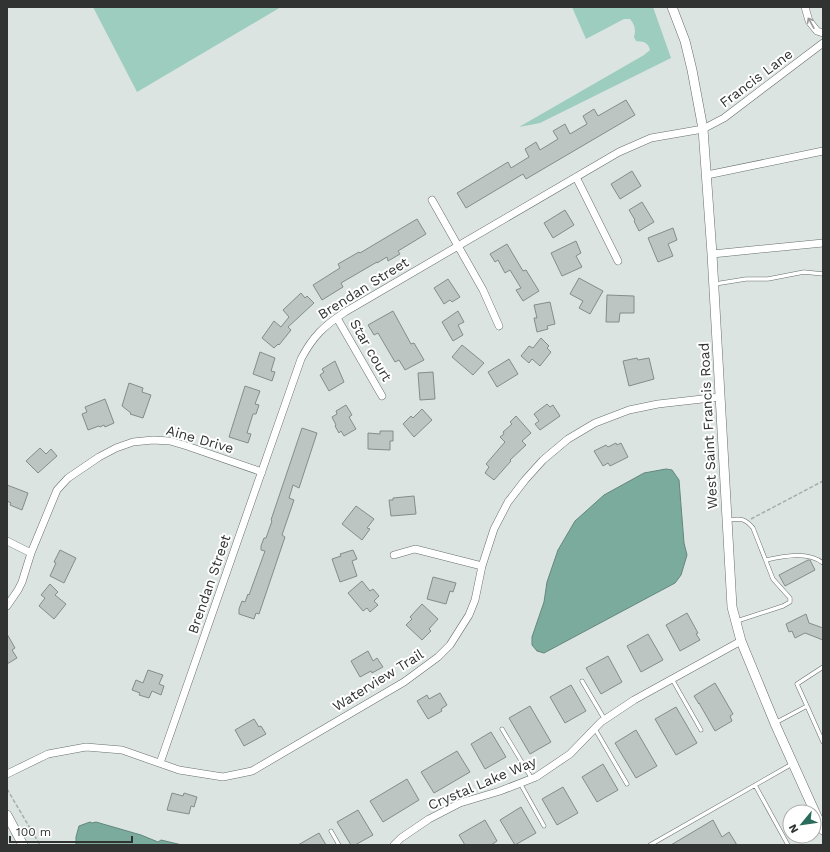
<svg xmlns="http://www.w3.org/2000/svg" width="830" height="852" viewBox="0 0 830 852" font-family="'Work Sans',sans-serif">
<rect width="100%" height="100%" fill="#dbe4e1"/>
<path fill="#9dcdbf" d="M93 7H281L137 92Z
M572 7H653L671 58 540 123 519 127 644 55 650 50 648 45 644 42 636 41 634 37C636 30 635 25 630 19H624L586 39Z"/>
<path fill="#7aab9d" stroke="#64877d" d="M666 469 672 470 679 480 684 543 687 555 681 575 675 583 544 653 537 651 532 645V637L544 602 547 582 558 550 575 521 604 495 644 473Z
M90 822 92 823 96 822 141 835 158 842 161 840 182 845H76V837L79 826Z"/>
<path fill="#bdc5c2" stroke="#858c8a" d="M626 100 635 115 526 179 523 174 466 208 457 193 508 162 511 168 529 157 525 149 536 142 540 150 558 139 553 131 565 124 570 134 587 124 583 116 594 109 598 116Z
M632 171 641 186 620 199 611 184Z
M642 202 654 222 639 231 634 221 635 220 629 210Z
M565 210 574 225 553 238 544 223Z
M417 219 426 234 398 251 400 254 388 261 387 257 377 263V262L341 283 343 287 322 300 313 285 340 268 338 264 359 252 360 253Z
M673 228 677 240 668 244 673 256 658 262 648 238Z
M576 241 581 253 576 256 582 267 562 276 551 253Z
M507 244 523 271 526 270 539 291 523 301 516 290 521 288 510 270 505 273 498 260 495 262 490 254Z
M579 278 603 291 590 314 579 308 583 301 570 294Z
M448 279 460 297 452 302 450 300 444 304 434 288Z
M301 293 305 298 307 296 314 303 288 327 291 330 279 345 278 344 274 348 262 338 274 321 281 327 289 317 283 310Z
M607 295 634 296V313H620L619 322H606Z
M550 302 555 324 547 326 548 329 537 332 534 318H537L534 305Z
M393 311 411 344 414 343 424 360 405 370 399 360 395 362 378 333 374 335 368 325Z
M458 311 464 322 458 325 463 335 453 341 442 322Z
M541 338 549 346 547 348 551 352 540 366 532 359 529 363 521 356 529 346 533 348Z
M462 345 484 363 473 375 452 357Z
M260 352 275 358 271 371 275 372 272 381 253 374Z
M637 358 638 360 649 358 654 379 629 386 623 361Z
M509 359 518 374 497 387 488 372Z
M335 361 344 382 329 391 320 375 324 372 322 369Z
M433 372 435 399 420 400 418 373Z
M129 383 143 388 142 392 151 395 143 418 130 414 131 413 122 406Z
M245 386 260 391 255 404 259 405 256 414H253L247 433 251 434 248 443 229 437Z
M105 399 114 423 105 427 104 425 100 427 99 426 88 430 82 414 87 412 85 407Z
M547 404 550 407 553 405 560 416 540 430 535 424 539 421 534 414Z
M346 405 352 415 349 417 356 429 344 436 341 431 339 433 335 426 336 425 332 417 337 414 336 411Z
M422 409 432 420 414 437 403 424 411 416 413 418Z
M516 416 531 433 522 441 526 445 510 460 511 461 494 480 485 473 489 467 486 464 505 442 500 437 504 434 503 432 512 424 510 422Z
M302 428 317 433 299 488 293 485 289 498 294 500 282 535 285 537 259 614 256 613 254 619 239 614V609L242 601 245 602 248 594 249 595 265 551 261 550V546L264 538H266L272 521 271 520Z
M380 431H393V441H390V450L368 449V433L380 434Z
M616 443 617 445 621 443 628 457 610 466 608 463 603 466 594 451 606 445 608 447Z
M40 448 46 454 51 449 57 456 38 473 26 461Z
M7 485 28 493 22 510 10 505 11 503 7 501Z
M414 496 416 514 391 516 389 500H393V498Z
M356 506 374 519 367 528 370 529 362 540 342 524Z
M60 550 76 558 64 583 50 576 56 563 54 562Z
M353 550 357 559 352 561 357 576 340 582 332 559 341 556 340 554Z
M808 560H810L815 570 785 586 779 575Z
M433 577 456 583 453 592 450 591 446 604 427 599Z
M362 581 370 591 373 589 379 596 374 601 378 605 370 612 367 608 363 611 348 593Z
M50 584 58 592 55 595 66 604 54 619 39 606 45 598 41 595Z
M422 604 438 619 429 629 431 631 422 640 406 625 412 619 410 617Z
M687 613 698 633 696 634 700 640 680 651 666 625Z
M806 614 809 623 823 628V640L805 633 795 638 792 631 789 632 786 624Z
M7 634 15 648 12 650 17 658 7 664Z
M648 634 663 660 641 672 627 646Z
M368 651 373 661 377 658 383 667 372 673 371 671 360 677 351 661Z
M608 656 622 682 601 694 586 668Z
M148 670 163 675 159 684 164 686 161 695 152 691 149 698 139 695 140 693 132 690 136 680 143 683Z
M715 683 733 714 730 716 732 721 715 731 699 703V704L694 696Z
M571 685 586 711 565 723 550 697Z
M440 693 447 705 441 709 442 711 428 719 417 701 427 695 429 699Z
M530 706 551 742 530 754 509 718Z
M676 707 697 743 676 755 655 719Z
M254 719 259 727 261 726 266 734 244 746 235 730Z
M636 730 657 766 636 778 615 743Z
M491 732 506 757 485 769 471 744Z
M457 751 470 772 434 793 421 772Z
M603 764 618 790 597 802 582 777Z
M407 779 419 800 383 822 370 801Z
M563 787 578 813 557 825 542 799Z
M172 793 183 796 184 793 197 797 194 807 191 806 189 814 167 810Z
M521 807 536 833 515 845 500 820Z
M358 810 373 835 355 845H351L337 822Z
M485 820 497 841 491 845H465L459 835Z
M713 820 722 837 729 832 737 845H671Z
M319 833 326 845H298Z"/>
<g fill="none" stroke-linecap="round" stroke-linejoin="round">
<g stroke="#686f6d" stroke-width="4.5">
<path id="service" d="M715 284 746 279H768L804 272 823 274
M727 520C740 519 744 517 753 528L773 579 790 598V602L783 606 737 621
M766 560C784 556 808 551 823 563
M672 679 701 730
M582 681 605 720
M807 706 797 684 823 667
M775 723 807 706 823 742
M502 729 532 779
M595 729 627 784
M520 783 544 826
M755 785 788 845
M331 831 339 845
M650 845 792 764"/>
</g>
<g stroke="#686f6d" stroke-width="8">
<path id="minor" d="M805 7 809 21 817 31 823 33
M707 175 823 151
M576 177 618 261
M432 200 483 290 499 326
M712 254 823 243
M337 318 382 396
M7 541 31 553
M394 555 415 549 482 566
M7 606 18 590 22 582 31 553 57 490 68 478 99 457 116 448 133 442 153 440 170 441 187 446 262 472
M160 763 301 359C313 336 324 326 345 312L619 152 651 138 703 129 724 118 823 43
M7 774 48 754 86 747 122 750 179 770 223 777 252 771 404 682 438 657 450 645 469 615 475 600 482 566 494 529 508 502 525 480 543 460 568 439 595 423 629 410 658 404 720 397
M394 845 401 838 429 819 460 803 500 791 536 777 570 754 601 722 634 700 741 641"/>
</g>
<g stroke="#686f6d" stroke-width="10">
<path id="tertiary" d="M672 7 685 41 692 70 703 129 712 254 732 607 741 641 776 726 823 830
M7 815 23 845"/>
</g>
<path stroke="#a6aeab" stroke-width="1.5" stroke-dasharray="4 2" stroke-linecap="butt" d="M751 519 823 481
M7 789 40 845"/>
<use href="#service" stroke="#fff" stroke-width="3.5"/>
<use href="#minor" stroke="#fff" stroke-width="7"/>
<use href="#tertiary" stroke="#fff" stroke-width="9"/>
</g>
<defs><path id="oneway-shaft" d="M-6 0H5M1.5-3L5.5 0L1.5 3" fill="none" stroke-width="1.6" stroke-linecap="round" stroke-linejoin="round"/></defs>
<use stroke="#989998" href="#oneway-shaft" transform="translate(811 23) rotate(-119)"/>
<g text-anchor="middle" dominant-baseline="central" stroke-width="4" stroke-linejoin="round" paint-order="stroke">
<g font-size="14" fill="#303332" stroke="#fff">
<text transform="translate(756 78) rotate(-37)">Francis Lane</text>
<text transform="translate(363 288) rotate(-32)">Brendan Street</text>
<text transform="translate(371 350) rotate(60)">Star court</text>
<text transform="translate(708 426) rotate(-93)">West Saint Francis Road</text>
<text transform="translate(200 439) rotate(16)">Aine Drive</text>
<text transform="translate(209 584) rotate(-71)">Brendan Street</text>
<text transform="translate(378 680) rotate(-32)">Waterview Trail</text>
<text transform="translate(482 783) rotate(-23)">Crystal Lake Way</text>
</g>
</g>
<rect width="830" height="852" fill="none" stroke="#303332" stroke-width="16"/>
<g transform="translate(802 824) rotate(241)"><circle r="19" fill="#ffffff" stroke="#acadad"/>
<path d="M0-3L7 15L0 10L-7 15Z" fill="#2a6c5c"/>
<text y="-6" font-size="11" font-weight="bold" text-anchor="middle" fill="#303332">N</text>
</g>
<path d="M10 836v6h122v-6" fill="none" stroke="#303332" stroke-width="2"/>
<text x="16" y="836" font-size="12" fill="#303332" stroke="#ffffff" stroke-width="3" paint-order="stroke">100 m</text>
</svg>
